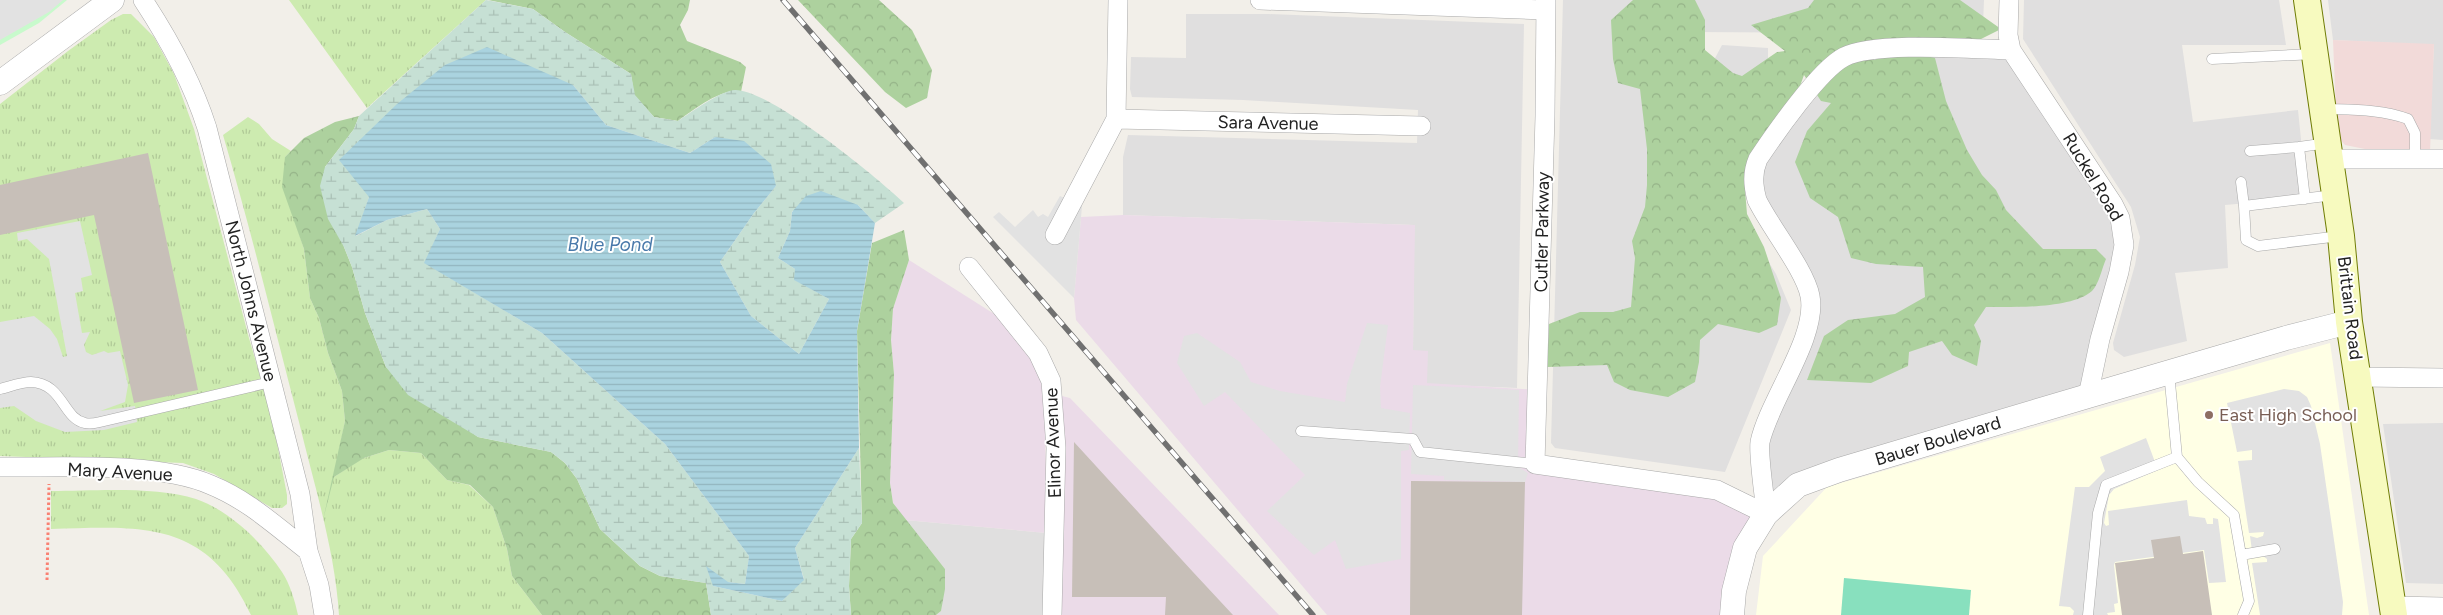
<svg xmlns="http://www.w3.org/2000/svg" width="2443" height="615" viewBox="0 0 2443 615" font-family="Figtree,sans-serif">
<defs>
<pattern id="grass-tufts" width="24" height="20" patternUnits="userSpaceOnUse" patternTransform="scale(1.25)"><rect width="24" height="20" fill="#cdebb0"/><path d="M3 7l-1-3M5 7V3M7 7l1-3M15 17l-1-3M17 17v-4M19 17l1-3" fill="none" stroke="#b0c997"/></pattern>
<pattern id="forest-crowns" width="20" height="18" patternUnits="userSpaceOnUse" patternTransform="scale(1.25)"><rect width="20" height="18" fill="#add19e"/><path d="M2 6a3 3 0 1 1 6 0M12 15a3 3 0 1 1 6 0" fill="none" stroke="#95b388"/></pattern>
<pattern id="wetland-marsh" width="20" height="14" patternUnits="userSpaceOnUse" patternTransform="scale(1.25)"><rect width="20" height="14" fill="#c6e0d4"/><path d="M1 5h8M5 5V1M11 12h8M15 12V8" fill="none" stroke="#aac0b6"/></pattern>
<pattern id="water-rules" width="6" height="5" patternUnits="userSpaceOnUse" patternTransform="scale(1.25)"><rect width="6" height="5" fill="#aad3df"/><path d="M0 2.5h6" fill="none" stroke="#92b5bf"/></pattern>
</defs>
<rect width="100%" height="100%" fill="#f2efe9"/>
<path fill="#e0dfdf" d="M1563 0H1984L1983 25 1854 33 1690 32 1713 62 1722 45 1768 48V108L1738 212 1776 274 1791 310 1725 472 1555 448 1551 443Z
M2024 0H2279L2286 45H2182L2193 122 2298 110 2307 198 2225 205 2228 268 2175 273 2187 341 2124 357 2114 350 2113 343 2135 265 2140 237 2131 207 2023 39Z
M2328 0H2443V140L2429 139 2434 45 2333 40Z
M1186 14H1268L1524 24 1517 388 1427 384 1413 350 1414 225 1123 215V157L1128 135 1417 143 1418 110 1243 100 1132 97 1130 89 1131 57 1186 58Z
M2011 50 2120 218 2088 396 1839 470 1766 514 1760 443 1811 309 1754 173 1844 57Z
M2443 423V584L2406 583 2383 424Z
M905 520 1047 533 1045 615H936L941 611 945 569Z"/>
<path fill="#f2dad9" d="M2333 40 2434 44 2430 152 2375 151 2345 145 2337 135Z"/>
<path fill="#ebdbe8" d="M1123 215 1415 225 1413 350 1428 351 1427 383 1538 390 1535 463 1717 490 1766 514 1732 615H1327L1076 320 1074 298 1081 217Z
M909 260 999 317 1044 376 1047 533 905 520 893 503 890 483 894 374 891 340 893 309Z
M1054 394 1070 398 1279 615H1052Z"/>
<path fill="#ffffe5" d="M2330 343 2369 615H1756L1763 556 1827 487Z"/>
<path fill="url(#grass-tufts)" d="M289 0H486L367 108Z
M123 14H131L154 37 174 74 194 129 249 338 272 417 287 495V504L282 508H272L214 474 183 463 0 456V104L68 51 111 20Z
M248 117 259 124 272 139 291 151 285 157 295 221 304 249 310 298 319 318 328 353 342 391 345 421 334 477 361 459 389 450 421 453 447 480 469 485 493 507 507 549 512 576 542 615H339C335 550 314 485 299 422 274 326 251 230 223 135Z
M51 491C93 491 156 486 196 499 229 510 263 543 282 572 290 584 295 601 298 615H251C207 520 143 526 51 529Z"/>
<path fill="url(#forest-crowns)" d="M488 0H690L688 10 680 25 687 41 740 62 746 67 741 92C724 86 692 111 678 121L654 117 634 95 631 74 565 32 533 9Z
M798 0H879L912 30 932 70 927 98 906 108 885 92Z
M1633 0H1695L1705 20V50L1733 73 1742 76 1777 52 1785 51 1751 25 1808 8 1814 0H1960L2001 29 1975 42 1873 43 1874 60C1894 51 1915 53 1935 58L1946 101 1967 150 1982 175 1996 190 2006 210 2043 249H2096L2106 259C2102 268 2099 284 2092 291 2072 309 2013 307 1986 307L1974 325 1981 341 1977 366 1952 355 1942 341 1909 352 1908 366 1871 383 1807 380 1824 336 1848 320 1895 314 1925 297 1923 267 1876 264 1851 258 1838 217 1810 198 1795 162 1807 131 1831 103 1821 101 1804 75 1796 97 1750 167 1745 190 1747 214 1764 247 1781 298 1777 325 1759 333 1718 324 1700 340 1699 362 1695 382 1668 397 1630 390 1614 382 1607 365 1547 367 1549 324 1580 312H1613L1631 307 1635 258 1632 241 1645 207 1647 185V149L1640 89 1618 83 1613 59 1611 20Z
M359 116 354 129 325 167 344 247 352 267 365 313 386 367 478 437 551 452 565 463 577 479 600 529 640 566 660 576 706 583 711 615H542L512 576 507 549 493 507 470 485 447 480 421 453 389 450 364 458 334 477 323 520 345 421 342 391 328 353 319 318 310 298 304 249 282 187 285 157 304 138 335 122Z
M904 230 909 260 893 309 891 340 894 374 890 483 893 503 945 569V589L941 611 936 615H851L849 586 851 539 862 523 857 331 872 243Z"/>
<path fill="url(#wetland-marsh)" d="M486 0 533 9 565 32 631 74 635 95 654 117 678 121C690 113 722 90 735 90 769 89 877 177 904 203L875 223 858 205 792 211 790 231 778 258 795 269V280L829 299 799 354 751 316 720 262 754 213 776 186 715 137 690 153 606 125 573 85 369 197 356 236 387 220 427 209 440 229 425 263 542 333 665 444 749 556 745 584 728 582 713 586 782 601 804 579 795 548 859 448 862 523 851 539 849 586 851 615H711L706 583 660 576 640 566 600 529 577 479 565 463 551 452 478 437 408 395 386 367 365 313 352 267 344 247 328 219 320 186 325 167 354 129 359 116Z"/>
<path fill="#c8facc" d="M0 0H67L39 23 0 45Z"/>
<path fill="#88e0be" d="M1844 578 1971 590 1969 615H1841Z"/>
<path fill="#e2e2e2" d="M0 0H63L49 12 0 40Z
M1060 196 1082 206 1074 298 993 217 999 212 1015 227 1033 210 1038 217 1043 214 1048 217Z
M80 221 92 275 81 278 83 291 75 293 82 333 90 332 84 345 86 352 92 355 104 351 108 353 120 351 128 385 125 402 100 411 135 406 137 422 104 430 65 432 36 421 14 406 0 408V322L34 316 50 329 57 339 63 357 67 356 49 259 27 239 18 241 17 233Z
M1367 323 1388 325 1380 387 1381 408 1410 413 1409 450 1401 451V559L1346 569 1335 540 1314 555 1267 511 1305 475 1225 392 1204 406 1177 363 1184 336 1197 333 1240 362 1251 382 1280 391 1345 402 1347 384Z
M1413 385 1519 390 1518 467 1528 473 1525 482 1444 480V476L1411 474Z
M2284 389 2299 391 2307 397 2311 406 2320 444 2343 602 2342 615H2260L2252 563 2267 562V559L2263 556 2253 558 2250 536 2257 538 2263 536 2264 532 2249 533 2238 461 2252 460V450L2237 452 2227 403Z
M2146 438 2158 470 2114 489 2109 495 2104 523 2106 526 2109 525 2108 511 2187 500 2189 516 2205 518 2207 524H2213V518L2218 519 2226 582 2209 583 2204 550 2115 562 2114 565 2118 603 2114 604 2115 612 2107 613 2108 615H2073L2074 611 2070 607 2059 606 2075 487H2089L2105 471 2100 457Z"/>
<path fill="url(#water-rules)" d="M487 47 573 85 606 125 690 153 715 137 744 141 771 164 776 186 754 213 720 262 751 316 799 354 829 299 794 280 795 269 778 258 790 231 792 212 806 196 821 191 858 205 875 223 857 331 859 448 795 548 804 580 782 601 713 586 706 566 728 582 745 584 749 556 665 444 542 333 424 263 440 229 427 209 387 220 355 236 369 197 339 160 397 104 445 65Z"/>
<path fill="#c7bfb8" d="M148 153 198 390 134 403 94 215 0 235V185Z
M1074 442 1193 572 1233 615H1165L1166 597H1072Z
M1411 481 1525 482 1522 615H1410Z
M2180 536 2183 554 2203 551 2212 615H2122L2115 563 2154 558 2151 540Z"/>
<g fill="none" stroke-linecap="round" stroke-linejoin="round">
<g stroke="#a9a9a9" stroke-width="11">
<path id="service" d="M2212 59 2314 54
M2324 109C2352 110 2381 109 2408 119L2415 133V159
M2250 151 2299 147
M2241 182 2244 206
M2334 195 2244 206 2246 240 2258 246 2340 236
M2305 199 2299 147 2328 143
M2169 372 2177 457 2198 482 2234 515 2249 601 2243 615
M0 389C9 387 21 382 31 382 63 383 63 419 85 423 89 424 96 423 100 422L271 382
M1301 431 1413 439 1420 452 1535 464
M2241 555 2275 549
M2088 615 2098 513 2106 485 2177 457"/>
</g>
<g stroke="#a9a9a9" stroke-width="20">
<path id="minor" d="M143 0C170 41 192 81 207 128L300 494 308 551 319 585 324 615
M1260 0 1545 10
M1546 0 1545 116 1535 464 1717 490 1766 514
M2009 0 2008 35 2011 50 2113 204 2120 218 2124 245 2119 272 2100 339 2088 396
M1116 119 1421 126
M2330 159H2443
M1055 235 1116 119 1118 0
M969 267 1038 353 1051 381 1056 448 1052 615
M2359 377 2443 378
M0 467C62 468 155 461 211 485 248 500 277 527 308 551
M1766 514C1765 498 1758 456 1760 442 1769 400 1818 337 1810 296 1805 270 1770 227 1757 200 1753 185 1752 173 1758 159 1774 135 1819 70 1844 57 1875 41 1973 49 2011 50
M2393 606 2443 607"/>
</g>
<g stroke="#a9a9a9" stroke-width="25">
<path id="tertiary" d="M0 83 112 0
M1732 615 1734 591 1745 548 1766 514 1798 485 1839 470 2088 396 2286 338 2349 322"/>
</g>
<g stroke="#707d05" stroke-width="28">
<path id="secondary" d="M2307 0 2341 236 2349 322 2394 615"/>
</g>
<path stroke="#fa8072" stroke-width="3" stroke-dasharray="2.5 2.5" stroke-linecap="butt" d="M47 580 49 484"/>
<use href="#service" stroke="#fff" stroke-width="10"/>
<use href="#minor" stroke="#fff" stroke-width="19"/>
<use href="#tertiary" stroke="#fff" stroke-width="24"/>
<use href="#secondary" stroke="#f7fabf" stroke-width="26"/>
<g stroke="#707070" stroke-width="5.5">
<path id="rail" d="M783 0 1313 615"/>
</g>
<use href="#rail" stroke="#fff" stroke-width="4" stroke-dasharray="11" stroke-linecap="butt"/>
</g>
<circle fill="#8d6e63" stroke="#fff" stroke-width="2" cx="2209" cy="415" r="5"/>
<g text-anchor="middle" dominant-baseline="central" stroke-width="4" stroke-linejoin="round" paint-order="stroke">
<g font-size="18" fill="#222" stroke="#fff">
<text transform="translate(1268 123) rotate(1)">Sara Avenue</text>
<text transform="translate(2093 177) rotate(59)">Ruckel Road</text>
<text transform="translate(1542 232) rotate(-89)">Cutler Parkway</text>
<text transform="translate(251 301) rotate(76)">North Johns Avenue</text>
<text transform="translate(2350 308) rotate(83)">Brittain Road</text>
<text transform="translate(1938 441) rotate(-17)">Bauer Boulevard</text>
<text transform="translate(1053 443) rotate(-92)">Elinor Avenue</text>
<text transform="translate(120 472) rotate(3)">Mary Avenue</text>
</g>
<g font-size="18" fill="#785e54" stroke="#fff" text-anchor="start">
<text x="2219" y="415">East High School</text>
</g>
<g font-size="19" font-style="italic" fill="#4a7aab" stroke="#fff">
<text x="610" y="244">Blue Pond</text>
</g>
</g>
</svg>
